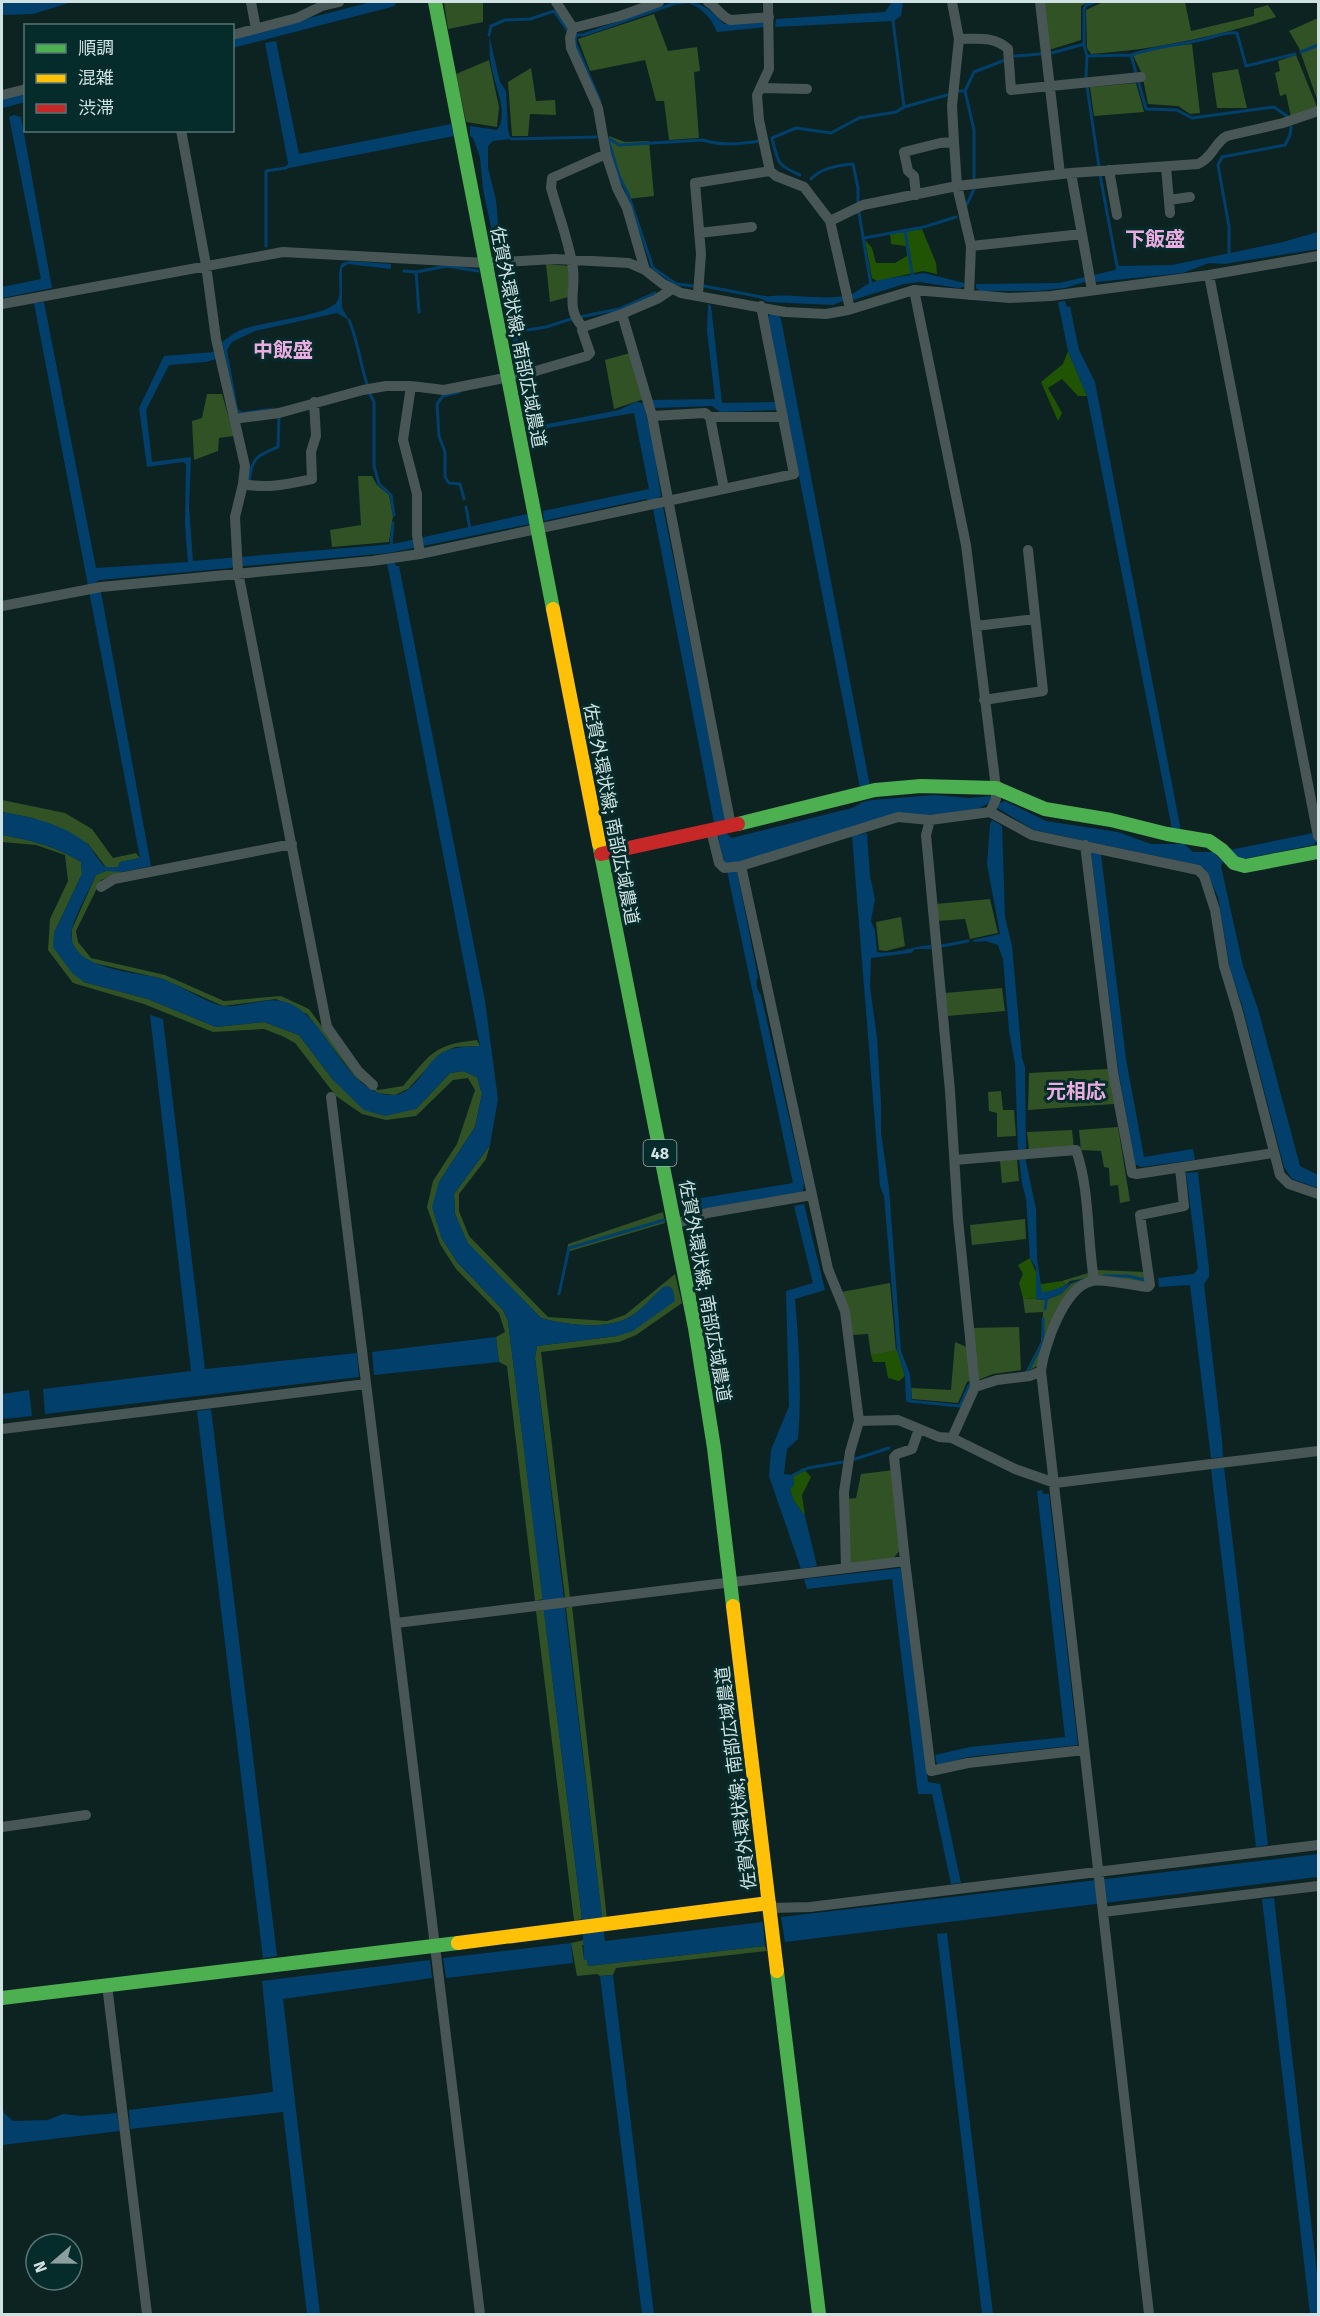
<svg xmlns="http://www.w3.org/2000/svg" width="1320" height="2316" viewBox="0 0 1320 2316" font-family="'Fira Sans','Noto Sans JP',sans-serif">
<rect width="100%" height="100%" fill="#0d2322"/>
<path fill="#305225" d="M444 2H483V22L448 29Z
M1044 2H1089L1081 6V40L1049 50Z
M1103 2H1185L1191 31 1254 16V9L1268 5 1276 17C1216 37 1153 50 1091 54L1087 48 1086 10Z
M654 14 668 51 697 47 700 71 694 72 699 138 669 140 664 101H656L645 60 590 71 578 39Z
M1318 18V102L1299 48 1289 31Z
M1192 44 1200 113 1190 114 1178 106 1148 104 1142 74 1133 55 1154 48Z
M1296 55 1317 107 1291 117 1286 94 1280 96 1275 73 1280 71 1278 61Z
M489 60 499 107 497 127 466 122 456 74Z
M531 68 536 101 555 100 556 115 530 114 528 136H512L508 82Z
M1238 69 1247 108H1217L1212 73Z
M1136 83 1144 112 1094 116 1090 87Z
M609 136 625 142 649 141 654 196 628 199 608 147Z
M546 264 570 266 568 297 550 302Z
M630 353 644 399 614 409 605 360Z
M207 394H222L234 436 219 438 218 451 194 460 192 421 202 418Z
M358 476H372L377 485 389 495 393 516 389 542 332 547 330 530 361 525Z
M2 800 65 813 92 829 113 858 136 853 140 858 120 862 118 867H106L88 844 33 818 2 812Z
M2 835C30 840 56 846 81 862L82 874 54 933 84 982 148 999 216 1027 264 1022 299 1035 333 1080 416 1109 450 1073 463 1071 477 1077 482 1094 475 1127 439 1182 441 1237 457 1262 503 1310 508 1321 543 1599 535 1601 507 1366 499 1362 496 1337 505 1332 499 1313 456 1269 440 1244 427 1207 433 1181 457 1144 475 1090 468 1078 453 1080 416 1116 386 1120 362 1114 336 1096 295 1043 282 1036 264 1029 213 1032 144 1004 73 983 48 950 50 919 68 881 65 855 36 845 2 842Z
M119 870 122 872 101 880 76 931 78 942 91 958 165 975 224 1001 281 996 309 1009 358 1075 378 1090 403 1086C431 1054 432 1045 477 1040L480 1046 455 1047 440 1054 408 1089 395 1095 378 1093 356 1078 307 1014 276 999 223 1006 163 979 94 963 82 957 72 944V929L96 875 106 871Z
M990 899 998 933 970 939 965 919 937 921 936 904Z
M901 917 905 946 886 951 879 950 876 922Z
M1002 988 1005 1011 947 1016 945 993Z
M1108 1069 1114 1104 1028 1110 1029 1073Z
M1001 1091 1003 1110H1014L1016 1136 997 1137V1113L989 1111 988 1092Z
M1118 1127 1130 1201 1120 1203 1118 1185 1110 1186 1109 1168 1104 1167 1101 1151 1081 1150 1079 1130Z
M1072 1130 1074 1148 1029 1150 1027 1132Z
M490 1145 486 1159 459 1194V1211L469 1236 548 1317 607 1321 625 1315 675 1274 682 1303 636 1335 619 1342 541 1352 570 1597H565L535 1358 537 1346 617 1336 663 1287C653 1297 641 1311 628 1318 606 1330 565 1325 541 1318L467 1243 455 1214 454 1194Z
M1017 1159 1019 1181 1002 1183 1000 1161Z
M663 1212 665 1223 567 1252 568 1244Z
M1025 1219 1026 1239 972 1245 970 1225Z
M1098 1270 1145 1272V1284L1082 1281 1037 1366 1025 1373 1041 1342 1043 1312 1025 1313 1023 1298 1046 1300 1061 1294 1071 1284 1086 1278 1070 1281 1066 1285 1062 1281Z
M890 1283 896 1351 871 1355 868 1334 851 1335 841 1292Z
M1019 1327 1021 1370 993 1374 978 1380 972 1328Z
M955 1342 969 1348 971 1380 967 1382 958 1403 912 1399 911 1388 951 1390Z
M894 1470 901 1549 892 1560 849 1565 847 1499 856 1498 861 1474Z
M572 1606 607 1919 602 1918 566 1608Z
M544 1610 582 1919 574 1921 536 1611Z
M584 1940 585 1945H582L584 1959H587L588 1966 765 1946 767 1951 616 1968 613 1975 600 1976 597 1974 577 1976 571 1943Z"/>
<path fill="#215305" d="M922 229 936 263 937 274 923 271 877 281 872 278 865 240 872 248 876 263H895L907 256 906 246 891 244 890 234Z
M1068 351 1087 396H1078L1062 379 1048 388 1062 413 1058 421 1041 382 1063 364Z
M1030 1258 1041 1284 1062 1281 1066 1285 1036 1299 1023 1298 1019 1283 1023 1274 1018 1265Z
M897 1350 905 1376 899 1381 888 1378 885 1362H873L871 1355Z
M803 1468 811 1477 802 1495 805 1516 794 1501 790 1490 794 1484 793 1475Z"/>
<path fill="#023f6b" d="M2 2H72L33 14 2 15Z
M682 2C702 1 711 10 724 24L766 21V27L717 32C711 17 699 4 682 2Z
M892 2H903L901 16 893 21 775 27 776 19 885 12Z
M489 35 500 82 506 91 508 130 511 139 493 141 488 146V168L496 200 500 244 503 255 496 251 483 189 480 157 473 138 470 136V126L497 130C510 113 493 83 491 64 489 55 490 45 489 35Z
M276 41 299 154 451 124 454 136 289 168 265 43Z
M14 115 21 117 52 288 2 298V287L41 279 9 117Z
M1318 232V249L1224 264 1209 263 1183 273 1096 282 1094 279 1065 288 1037 291H980L976 288V284L1059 283 1115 270 1118 266 1172 265 1283 242Z
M350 261 391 264V269L348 264 342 268V308L349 320 337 313 255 331 232 342 227 350 238 409 242 412 277 407 242 416 237 411 222 342C228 338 235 332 241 330 259 322 326 316 336 303 344 294 335 274 342 263Z
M504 271 511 294 522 368 520 367C514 347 499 289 504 271Z
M924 273 964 283V287L958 288 920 282 904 284 853 300 843 301 833 305 768 302 759 298C787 291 819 302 848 295 858 293 864 284 873 282 889 277 907 276 924 273Z
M1065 301 1067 307 1070 306 1079 350 1095 382 1181 831 1172 829 1087 396 1068 351 1058 302Z
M44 302 96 568 188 562 185 526 186 464 183 462 147 467 139 408 164 356 214 352 216 359 206 362 169 365 146 410 152 462 191 457 189 507 193 561 393 544 527 514 530 524 389 553 245 566 234 565 231 568 99 580 95 583 96 591 101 592 151 866 122 872 106 871 96 875C89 891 76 913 72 929 65 970 135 971 162 979 178 984 210 1005 224 1006 247 1008 269 994 291 1004 329 1021 347 1097 394 1095 415 1094 425 1064 440 1054 452 1046 467 1047 480 1046L387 563 394 562 396 566H399L485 1001 498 1099 490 1145 454 1194 455 1214 468 1243 541 1318C565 1325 606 1330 628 1318 641 1311 653 1296 663 1287L669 1286 673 1290 675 1301 633 1331 617 1336 537 1346 535 1358 605 1941 763 1922 765 1946 588 1966 587 1960H584L582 1919 508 1321 503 1310 457 1262 441 1237 432 1207 439 1182 475 1127 482 1094 477 1077 463 1071 450 1073 416 1109 385 1116 364 1110 333 1080 299 1035 264 1022 216 1027 148 999 84 982 72 973 53 947 54 933 82 874 81 862C56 846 30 840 2 835V812C31 817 60 823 85 842 94 849 97 861 106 867H118L120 862 140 858 34 303Z
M708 304 711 306 722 403 777 402 778 410 720 412 712 406 654 408 651 400 715 399 707 331Z
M770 314 778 315 781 319 870 786 860 788 768 317Z
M520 379H523L532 427 619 410 636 402 643 403 652 437 661 496 650 502 646 499 544 521 543 511 649 489 634 413 530 431Z
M663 507 726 820 714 823 653 509Z
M934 795 970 798 991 796V799L1001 803 1005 801 1046 821 1118 832 1151 844H1184L1193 852H1213L1223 862 1221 866 1243 966 1258 1009 1300 1166 1318 1175V1188L1292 1179 1284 1167 1242 1005 1230 969 1218 897 1205 869 1189 863 1034 830 989 803 974 811 927 815 734 863H724L718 835 726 833 732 838 852 808 863 802 872 800Z
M992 820 1002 826 1005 917 1012 946 1022 1058 1025 1067 1026 1150 1018 1151 1015 1064 1009 1031 1003 959 998 945 986 941 974 942 973 940 1000 934 987 864 990 824Z
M1318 832V841L1313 845 1243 859 1236 857 1230 850Z
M867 833 870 876 875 899 871 921 875 931 877 952C894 955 913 946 931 945V949H915L911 953 871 958 870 987 877 1037 881 1103V1133L889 1188 901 1351 910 1374 912 1399 906 1402 905 1376 897 1350 884 1196 880 1186 852 836Z
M1091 853 1101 854 1126 1059 1144 1157 1193 1149 1195 1160 1141 1167 1135 1164 1118 1069Z
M727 871H737L758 977C755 983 757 990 761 995L804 1183 803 1192 703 1209 690 1214 683 1211 684 1208 701 1198 793 1183Z
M150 1015 163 1019 205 1369 357 1353 359 1377 45 1414 43 1389 191 1371Z
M1025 1157 1036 1209 1037 1258 1042 1292C1058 1291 1072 1281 1087 1277L1071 1284 1061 1294 1046 1300 1036 1299V1268L1030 1258 1026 1198 1022 1184 1019 1158Z
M1198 1172 1209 1269V1277L1204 1284 1222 1440 1223 1457 1211 1458 1190 1285 1159 1287 1158 1278 1194 1274 1198 1268 1186 1173Z
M804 1204 825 1290 795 1299C799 1346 802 1392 798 1439L787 1449 784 1474 793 1475 794 1484 790 1490 794 1501 805 1516 817 1566 801 1569 769 1476 771 1450 789 1406 786 1291 813 1283 794 1206Z
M697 1224 708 1275 697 1278 687 1226Z
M496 1337 499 1362 374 1375 372 1352Z
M29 1390 32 1416 2 1419V1394Z
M211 1409 277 1956 263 1958 197 1411Z
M1224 1467 1268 1845 1256 1847 1211 1469Z
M1042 1490 1043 1494H1049L1078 1745 968 1757 937 1765 935 1755 970 1747 1065 1737 1037 1491Z
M901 1568 928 1782 940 1784 961 1883 951 1884 932 1794H918L892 1579 807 1589 804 1579Z
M1318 1854V1877L785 1942 781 1917Z
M1274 1898 1318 2282V2314H1310L1262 1899Z
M947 1933 993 2314H982L937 1934Z
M571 1943 573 1963 446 1978 443 1958Z
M430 1960 432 1978 283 1999 320 2314H307L283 2112 130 2129 129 2110 273 2092 262 1981Z
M613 1975 654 2314H642L600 1976Z
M2 2104 4 2113 13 2121 48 2120 63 2114 82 2116 117 2113 120 2131 2 2145Z"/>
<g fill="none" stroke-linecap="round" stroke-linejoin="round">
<path stroke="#023f6b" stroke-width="3" d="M895 18 893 21 904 107
M489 35 491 26 505 20 530 19 554 11 568 31
M1084 44 1087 56 1131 55 1146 109 1177 110 1192 118 1274 107 1287 116
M1301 52 1318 45
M1052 53 1084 44V9L1086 5 1095 2
M1131 55C1156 46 1180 45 1205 39 1215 37 1226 31 1237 33L1246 66 1295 54
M1015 56 1041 54
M1086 77 1087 56
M1087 87 1099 167
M959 91H965L974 72 1005 60
M965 91 974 130V178
M600 101 575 42 576 35H583L676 3 686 2
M511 139 596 137
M608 139 619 176 628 194 653 268 676 284 693 286
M610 139 619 145 703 140C721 146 740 144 760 141
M800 175C777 165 778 163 772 138L796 128 831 133 859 118 896 112 904 107 947 95
M1100 175 1118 271
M811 179C821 168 838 165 853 164L858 188V202
M967 204 974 189
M859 213 871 285
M905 230 913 279
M864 238 924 227 956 217
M266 246V171L286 168 290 164
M1229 255V227L1218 165 1222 157 1285 145 1290 135 1291 127
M404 271 416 272 447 266 478 271
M416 272 419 312
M704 286 767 298
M580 317 619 309 655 293
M349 320C358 341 360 363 367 384
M515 332 546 327 571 319
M459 392 443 396 437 404 439 436 445 452V477L449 483 460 484 464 499
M370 394 374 402V466L379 484 391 495 394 515
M249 481C252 457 257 456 278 447L279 417
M466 507 470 529
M391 545 393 523
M942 946 968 941
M1104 1276H1128L1145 1280
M559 1294 569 1248 664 1220
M1045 1309 1047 1296
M1028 1371 1043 1342V1319
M909 1397V1401L960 1406 969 1385
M852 1460 889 1448
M793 1475 808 1468 843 1462"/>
<path stroke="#023f6b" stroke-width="10" d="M232 43 391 2
M2 103 26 97"/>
<path stroke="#485655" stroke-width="10" d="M251 2 256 29
M556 2 573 28 570 38 571 48 598 108 606 154 617 188 627 208 645 270
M708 2C717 7 722 18 731 20L769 17
M768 2 769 69 757 95 759 120 770 171 776 176 804 187 830 221 850 309
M952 2 959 39 952 106 954 142 957 186 971 246 969 295
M1040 2 1060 174
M573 28 620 16 659 2
M232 35 297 18 322 6 339 2
M959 39C978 39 994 36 1008 49L1011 90 1141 77
M760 88 807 89
M2 95 26 89
M181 130 206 265 216 339 245 466 243 484 235 517 238 572 327 1027 358 1071 373 1085
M1166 167 1170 213
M1109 170 1117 215
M1071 173 1092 290
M916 195 914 176 908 171 904 152 940 143 954 142
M1169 200 1190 197
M830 221 863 205 957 186 1071 173 1198 164C1213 157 1215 142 1227 136L1283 123 1318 111
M699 233 752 227
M971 246 1082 234
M1209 275 1318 836
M914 290 966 545 996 788V799L990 812
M698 294 701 254 695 183 770 171
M2 304 283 252 486 263 555 259 629 263 645 270 663 284 681 293 785 312 826 314 848 310 914 290 1009 298 1051 296 1209 275 1318 256
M622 314 652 416 731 826
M583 327C565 309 576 291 573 269 570 245 558 213 551 188L552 178 606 154
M411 386 403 440 417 494V535L420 554
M652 416 705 413 710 417H783
M710 417 724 489
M234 419 279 413 363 390 386 386H411L444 390 529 373 587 356 590 353 582 330 583 327 622 314 657 299 672 289
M243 484C267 489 288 484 312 479L311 452 316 436 314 402
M2 606 101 587 372 561 420 554 794 474 761 306
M976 626 1035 619
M984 700 1043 691 1028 550
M711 830 719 863 724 868 741 866 828 1269 845 1311 859 1421 850 1452 844 1492 846 1568
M1085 845 1113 1072 1132 1173 1137 1174 1274 1153
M741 866 898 817 930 820
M101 887 114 879 292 844
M331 1097 480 2314
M955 1160 1076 1150C1090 1190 1087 1238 1094 1280
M675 1224 707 1213 812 1195
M1041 1371 1149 2314
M975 1387 997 1380 1030 1376 1041 1371C1044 1346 1064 1287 1092 1281 1103 1278 1135 1286 1148 1287L1150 1285 1140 1215 1184 1206 1180 1168
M859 1421 898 1420 939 1437 952 1438 1015 1469 1055 1483 1318 1451
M2 1429 366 1384
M952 1438 975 1387 958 1219 950 1091 926 835 930 820 990 812 1032 835 1198 870 1204 876 1215 910 1224 966 1238 1012 1280 1175 1289 1184 1318 1194
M905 1561 894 1457 897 1454 912 1449 919 1429
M396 1623 905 1561 931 1771 968 1763 1084 1750
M2 1827 86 1815
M770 1908 810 1907 1318 1845
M1103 1912 1318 1886
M107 1985 147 2314"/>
<path stroke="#4caf50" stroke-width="14" d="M435 2 553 609
M738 824 875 790 921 786 996 788 1045 809 1111 820 1167 834 1209 841 1222 850 1234 863 1245 866 1318 852
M599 844 695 1328 714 1448 733 1606
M777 1971 819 2314
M2 1998 458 1943"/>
<path stroke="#ffc107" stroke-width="14" d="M553 609 599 844
M733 1606 777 1971
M458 1943 769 1903"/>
<path stroke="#c62828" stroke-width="14" d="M601 854 738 824"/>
</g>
<g text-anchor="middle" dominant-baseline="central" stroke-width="6" stroke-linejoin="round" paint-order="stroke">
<rect fill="#052b2a" stroke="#92abaa" stroke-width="1.5" x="643.5" y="1140" width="33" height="26" rx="4.5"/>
<g font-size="16" font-weight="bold" fill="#cfe2e1">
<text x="660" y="1153">48</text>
</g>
<g font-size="18" fill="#cfe2e1" stroke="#052b2a">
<text transform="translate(518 337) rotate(79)">佐賀外環状線; 南部広域農道</text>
<text transform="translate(611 814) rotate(79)">佐賀外環状線; 南部広域農道</text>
<text transform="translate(705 1291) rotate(80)">佐賀外環状線; 南部広域農道</text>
<text transform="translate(736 1778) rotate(-97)">佐賀外環状線; 南部広域農道</text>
</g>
<g font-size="20" font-weight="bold" fill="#ebace1" stroke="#052b2a">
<text x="1155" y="239">下飯盛</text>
<text x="283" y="350">中飯盛</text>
<text x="1076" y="1091">元相応</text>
</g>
</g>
<rect width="1320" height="2316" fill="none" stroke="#cfe2e1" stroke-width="6"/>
<rect x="24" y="24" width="210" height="108" fill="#052b2a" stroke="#567473" stroke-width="1.5"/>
<rect x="36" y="44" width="30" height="9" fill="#4caf50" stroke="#567473" stroke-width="1.5"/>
<text x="78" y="54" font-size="18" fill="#cfe2e1">順調</text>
<rect x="36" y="74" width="30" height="9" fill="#ffc107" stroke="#567473" stroke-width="1.5"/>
<text x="78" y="84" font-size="18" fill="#cfe2e1">混雑</text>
<rect x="36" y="104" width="30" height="9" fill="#c62828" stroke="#567473" stroke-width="1.5"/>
<text x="78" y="114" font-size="18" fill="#cfe2e1">渋滞</text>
<g transform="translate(54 2262) rotate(250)"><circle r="28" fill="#052b2a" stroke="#567473" stroke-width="1.5"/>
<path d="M0-4.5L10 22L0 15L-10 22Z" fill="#8b9f9e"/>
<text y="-9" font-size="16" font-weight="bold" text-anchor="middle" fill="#cfe2e1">N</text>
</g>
</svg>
